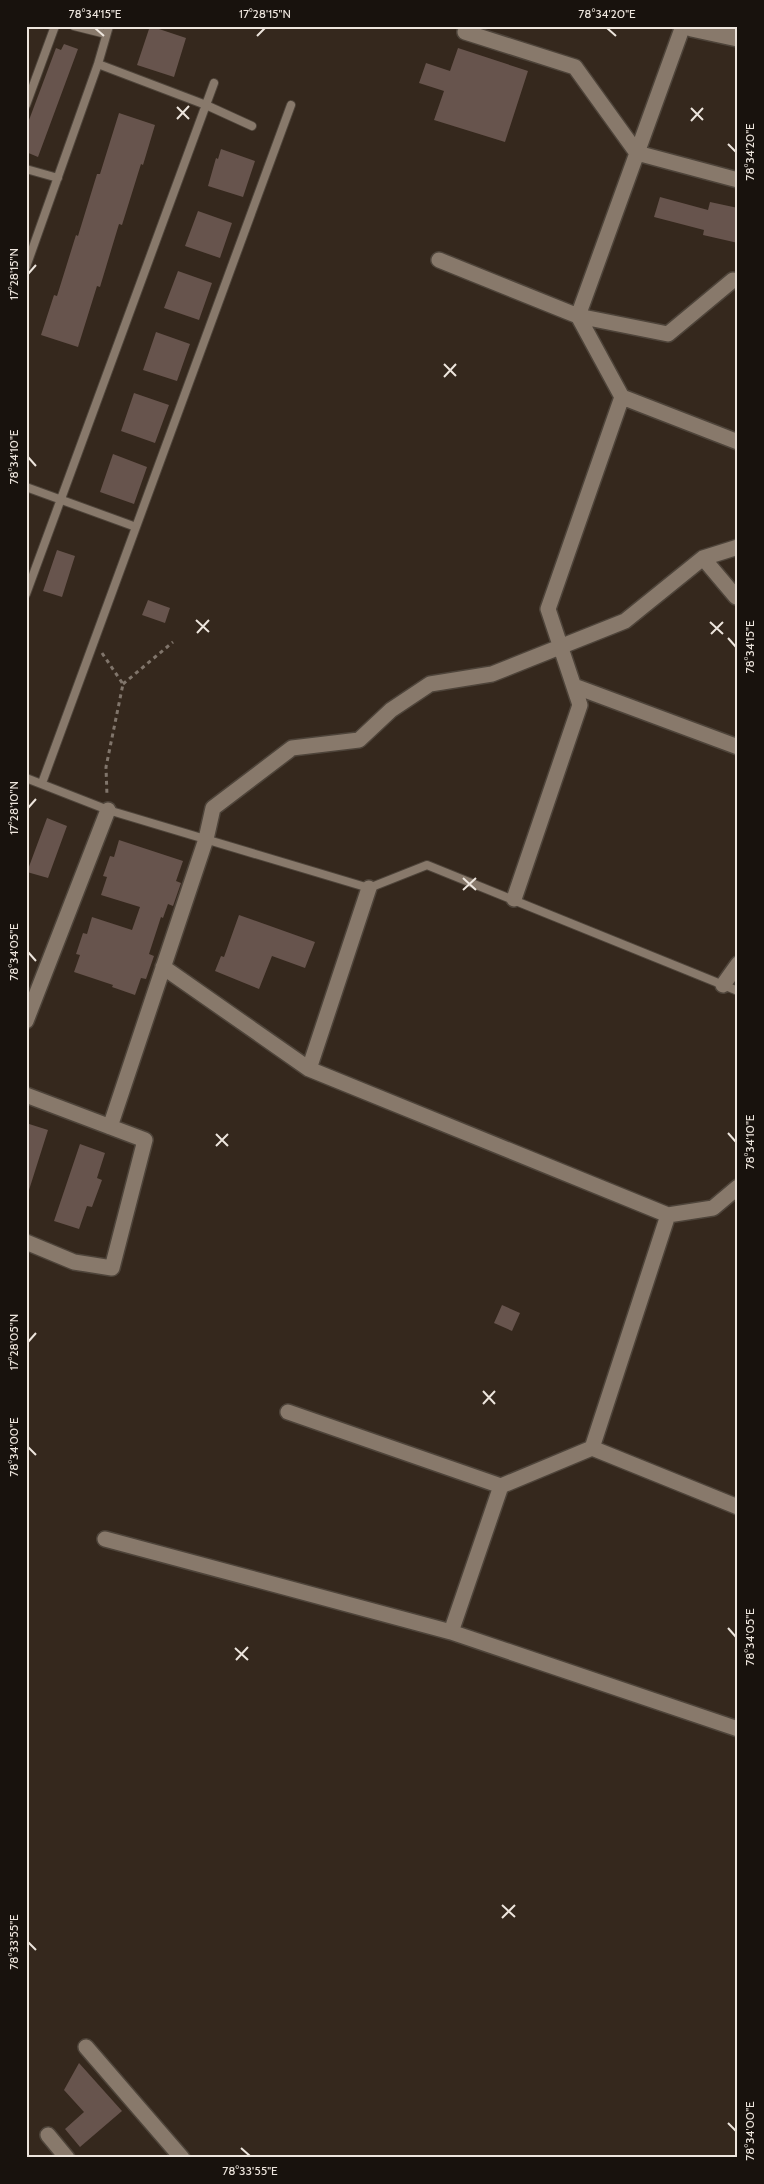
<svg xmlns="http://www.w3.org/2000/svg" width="764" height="2184" viewBox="0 0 764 2184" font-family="Cabin,sans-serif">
<rect width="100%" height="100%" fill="#35281d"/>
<path fill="#67544d" d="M150 26 186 38 174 77 137 65Z
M64 44 78 49 38 157 26 152V128L56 48 61 50Z
M458 48 528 71 505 142 434 120 444 91 419 83 426 63 450 71Z
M119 113 155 125 143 165 141 164 122 225 119 224 100 287 97 286 78 347 41 335 54 295 57 296 76 235 78 236 97 174H100Z
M221 149 255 161 243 197 208 186 216 158 218 159Z
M660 197 708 210 710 202 738 208V243L703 235 704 230 654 217Z
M198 211 232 223 220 258 185 246Z
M178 271 212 283 199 320 164 308Z
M156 332 190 344 177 381 143 370Z
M134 393 169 405 155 443 121 431Z
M113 454 147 467 134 504 100 492Z
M57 550 75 556 62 597 43 591Z
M148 600 170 608 165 623 142 615Z
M47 818 67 826 48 878 27 872Z
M119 840 183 861 176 881 181 883 173 906 168 904 163 918 161 917 149 954 154 956 146 979 141 978 135 995 112 987 113 985 74 972 80 955 76 954 83 933 87 934 92 917 132 930 140 907 101 895 107 877 103 876 110 856 114 857Z
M239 915 315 942 305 968 272 956 259 989 215 971 221 956 224 957Z
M26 1123 48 1130 29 1190 26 1189Z
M80 1144 105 1153 97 1178 102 1180 92 1207 87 1206 79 1229 54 1221Z
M502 1305 520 1313 512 1331 494 1323Z
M79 2063 122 2111 80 2147 65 2129 84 2112 64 2090Z"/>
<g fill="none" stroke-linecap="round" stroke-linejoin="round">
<g stroke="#4e443a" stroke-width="10">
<path id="lane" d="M74 26 106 34
M98 64 206 105 252 126
M26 105 55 26
M26 169 58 178
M26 267 98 64 109 26
M26 487 136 527
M26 594 214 83
M26 778 108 810 369 888 427 865 738 991
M42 783 291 105"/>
</g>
<g stroke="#4e443a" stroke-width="18">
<path id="street" d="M683 26 578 316 668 334 733 280 738 281
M465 32 575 67 637 153 738 180
M439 260 578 316 622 397 548 609 580 705 514 899
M622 397 738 442
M703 558 736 597
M574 686 738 747
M163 967 309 1069 668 1215
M723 985 738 964
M26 1021 108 810
M309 1069 369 888
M26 1095 145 1140 112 1268 74 1262 26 1242
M110 1127 206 839 213 808 292 748 359 740 391 710 430 684 492 674 625 621 703 558 738 547
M288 1412 501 1486
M592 1448 738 1507
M105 1539 451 1632 738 1729
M451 1632 501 1486 592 1448 668 1215 713 1208 738 1187
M86 2047 182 2158
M48 2135 67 2158"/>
</g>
<g stroke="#4e443a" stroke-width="24">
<path id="secondary" d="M692 26 738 36"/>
</g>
<path stroke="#80756b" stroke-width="3" stroke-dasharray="4 4" stroke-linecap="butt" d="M102 653 123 684 106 767 107 796
M123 684 173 642"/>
<use href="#lane" stroke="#88796b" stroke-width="8"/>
<use href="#street" stroke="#88796b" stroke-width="15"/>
<use href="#secondary" stroke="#88796b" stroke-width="21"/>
</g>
<path fill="none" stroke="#ede5dd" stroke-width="2" d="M95 28 104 36M607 28 616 36M257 36 265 28M177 107 189 119M691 108 703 120M177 119 189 106M691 121 703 108M728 144 736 152M28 274 36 265M444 364 456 376M444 377 456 364M28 457 36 466M196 620 209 632M710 622 723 634M197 633 209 620M711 634 723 622M728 638 736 647M28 808 36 799M463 878 476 890M463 890 476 878M28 952 36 961M728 1133 736 1142M216 1134 228 1146M216 1146 228 1134M28 1342 36 1333M483 1391 495 1404M483 1404 495 1391M28 1447 36 1455M728 1628 736 1637M235 1648 248 1660M236 1660 248 1647M502 1905 515 1917M502 1918 515 1905M28 1942 36 1950M728 2123 736 2131M241 2148 250 2156"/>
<rect width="764" height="2184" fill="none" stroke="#18120d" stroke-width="55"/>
<rect x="28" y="28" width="708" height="2128" fill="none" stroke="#ede5dd" stroke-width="2"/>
<g font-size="12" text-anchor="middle" fill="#ede5dd">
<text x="95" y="18">78°34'15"E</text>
<text x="265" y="18">17°28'15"N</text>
<text x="607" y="18">78°34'20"E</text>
<text transform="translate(750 152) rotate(-90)" y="4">78°34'20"E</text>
<text transform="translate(14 274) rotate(-90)" y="4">17°28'15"N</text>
<text transform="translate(14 457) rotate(-90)" y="4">78°34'10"E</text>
<text transform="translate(750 647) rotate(-90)" y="4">78°34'15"E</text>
<text transform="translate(14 808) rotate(-90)" y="4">17°28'10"N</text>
<text transform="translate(14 952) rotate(-90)" y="4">78°34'05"E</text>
<text transform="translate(750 1142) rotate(-90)" y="4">78°34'10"E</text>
<text transform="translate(14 1342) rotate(-90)" y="4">17°28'05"N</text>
<text transform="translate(14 1447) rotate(-90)" y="4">78°34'00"E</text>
<text transform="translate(750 1637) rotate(-90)" y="4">78°34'05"E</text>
<text transform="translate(14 1942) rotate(-90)" y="4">78°33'55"E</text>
<text transform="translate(750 2131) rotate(-90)" y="4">78°34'00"E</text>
<text x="250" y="2175">78°33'55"E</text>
</g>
</svg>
